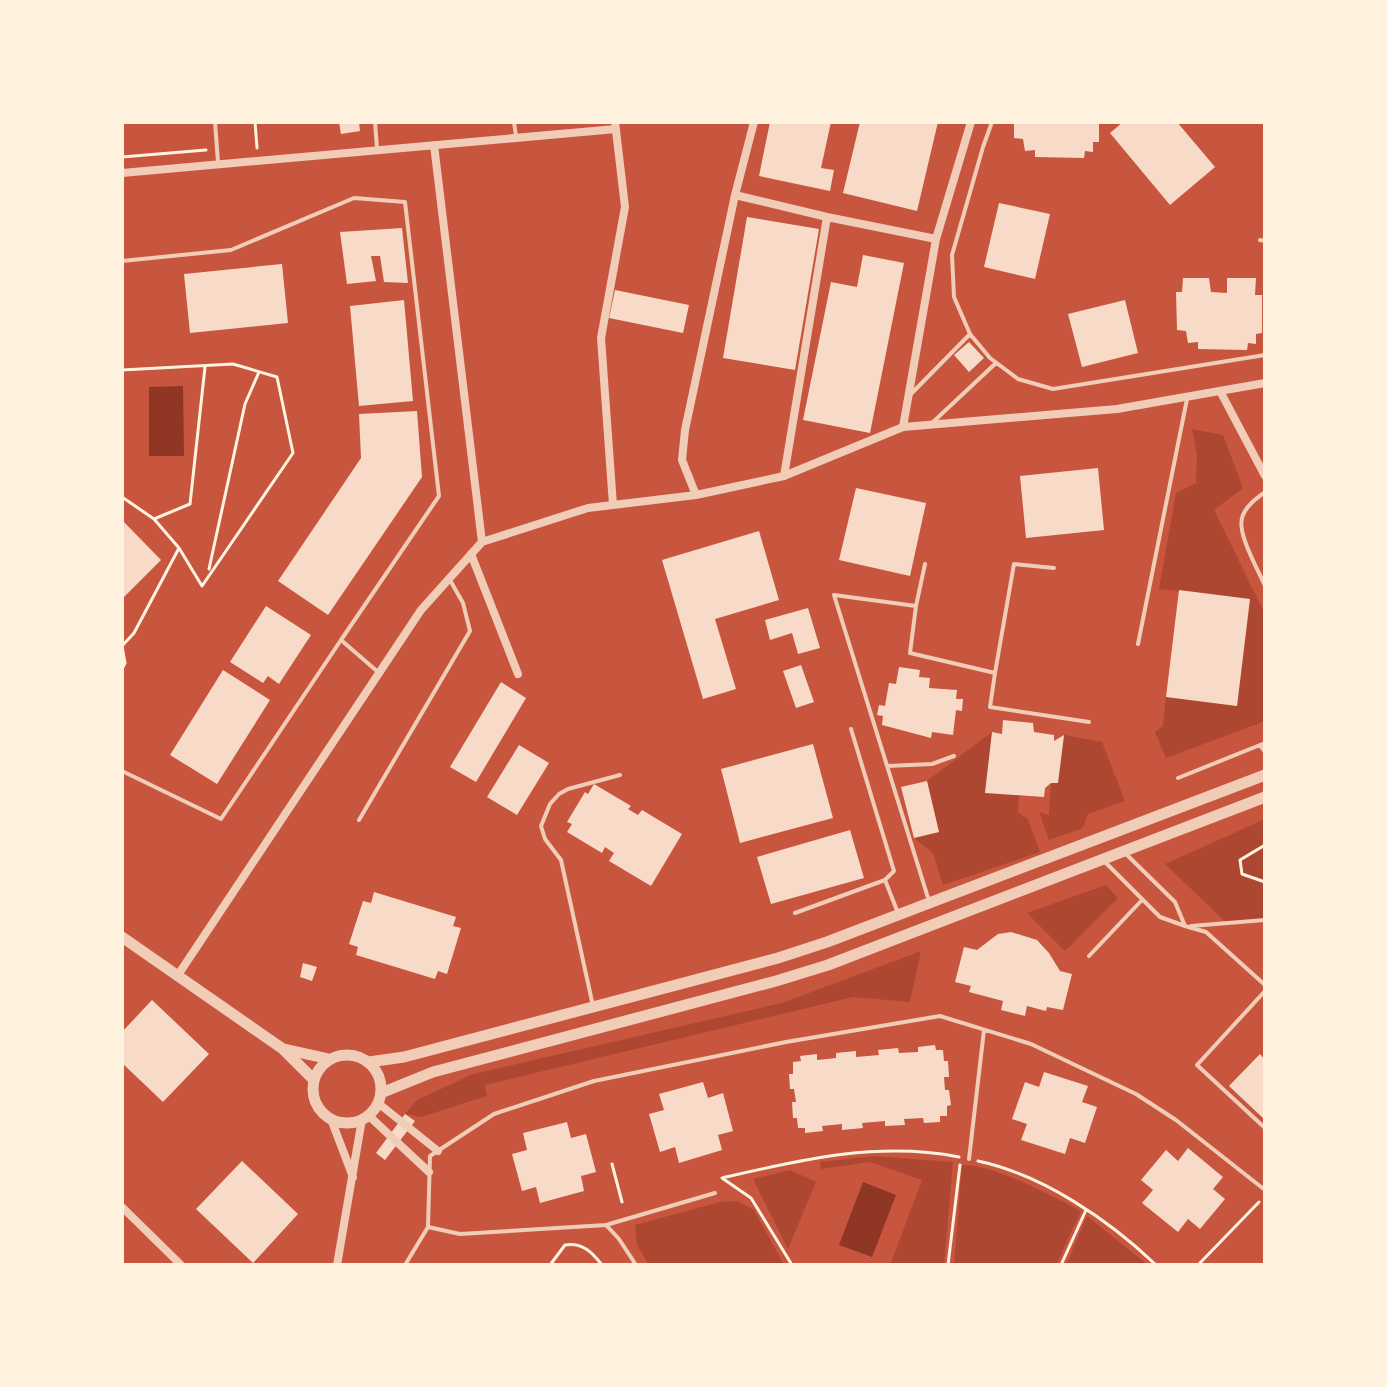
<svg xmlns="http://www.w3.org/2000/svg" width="1387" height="1387" viewBox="0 0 1387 1387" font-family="'PT Serif',serif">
<rect width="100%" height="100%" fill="#c8553d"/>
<path fill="#ae4732" d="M1192 429 1223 435 1243 488 1214 510 1265 614V721L1166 758 1155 732 1163 726 1166 697 1237 706 1250 599 1159 589 1176 493 1196 483 1197 455Z
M992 732 985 792 1019 795 1018 812 1028 819 1040 852 943 885 933 853 914 838 939 832 927 781Z
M1064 735 1102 742 1125 801 1088 814 1083 828 1049 840 1039 812 1049 815 1051 783H1058Z
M1265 819V919L1229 925 1165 864Z
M1106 885 1118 898 1065 951 1027 913Z
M921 951 910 1002 853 997 485 1085 487 1096 421 1117 405 1114 417 1100 473 1074 782 1003Z
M874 1156 953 1162 944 1265H890L922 1180 870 1162 821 1169 820 1162Z
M962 1165C994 1164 1051 1196 1081 1211L1056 1265H954Z
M790 1170 816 1182 788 1249 753 1179Z
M737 1201 754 1210 784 1265H649L637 1245 635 1225 720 1202Z
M1087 1216 1148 1265H1066Z"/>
<path fill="#8f3625" d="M183 386 184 456H149V387Z
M863 1182 896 1195 872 1257 839 1245Z"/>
<path fill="#f7dbc8" d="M339 122H359L360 131 341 134Z
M770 122H831L821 168 834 170 830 191 759 176Z
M860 122H938L917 211 843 193Z
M1014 122H1099V142H1093V152L1085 151 1084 158 1035 157V150L1025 151 1023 139 1014 138Z
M1123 122H1177L1215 167 1170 205 1110 133Z
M999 203 1050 214 1035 279 984 267Z
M747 217 819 229 795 370 723 358Z
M402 228 408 283 384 282 380 256H371L376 281 347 284 340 232Z
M863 255 904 263 870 433 803 420 831 282 857 287Z
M282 264 288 323 190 333 184 274Z
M1183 278H1209L1211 292 1227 293V278H1256L1255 295H1262V333L1256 334V344L1248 343 1247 350 1198 349V342L1188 343 1186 331 1177 330 1176 292H1182Z
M615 290 689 305 683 333 609 318Z
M404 300 413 401 359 406 350 306Z
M1125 300 1138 353 1082 367 1068 314Z
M969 342 984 358 969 372 954 355Z
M417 411 422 477 328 615 278 581 361 458 359 414Z
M1098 468 1104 530 1026 538 1020 476Z
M856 488 926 503 910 576 839 560Z
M122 520 161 560 122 599Z
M759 531 779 600 715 619 736 689 703 699 662 560Z
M1179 590 1250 599 1237 706 1166 697Z
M266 606 311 635 279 684 268 676 263 683 230 662Z
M808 608 820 648 798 654 792 633 770 640 765 620Z
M801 665 814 702 796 708 783 671Z
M899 667 920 670 919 677 930 678 929 688 957 690 956 699H963L962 711 956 710 953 735 932 732 931 738 882 725 883 716 877 715 879 705 885 706 889 683 896 684Z
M223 670 270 700 217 784 170 755Z
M501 682 526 698 476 782 450 767Z
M1003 720 1033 723 1034 732 1054 735V741L1064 735 1058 783H1051L1045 788 1044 797 985 793 992 732 1002 734Z
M813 744 833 818 740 843 721 769Z
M519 745 549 763 517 815 487 797Z
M927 781 939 832 914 838 901 787Z
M594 784 631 806 628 809 638 815 642 810 682 834 651 886 609 861 614 853 605 847 602 853 567 832 572 824 567 822 585 792 588 794Z
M850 830 864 878 771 904 757 857Z
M374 892 456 917 453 926 461 928 447 974 438 971 435 979 356 955 358 947 349 944 363 901 371 903Z
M1011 932 1037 940 1049 953 1060 971 1072 974 1063 1010 1047 1007 1046 1011 1027 1006 1025 1016 1001 1010 1003 1001 969 992 971 986 955 982 964 947 977 950 998 934Z
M303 963 317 967 312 981 300 977Z
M152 1000 209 1054 163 1102 122 1063V1032Z
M935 1045 936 1050H943L944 1061H948L949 1077H944L945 1090H949L951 1105 947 1106V1116H940V1122L924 1123 923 1118 904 1119 905 1125 885 1126V1121L862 1123 863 1128 842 1130V1124L822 1126 823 1131 805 1133V1128H798L797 1118H793L792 1102H796L794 1089H790L789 1074H793V1062L801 1061 800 1056 817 1054V1060L836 1058V1053L856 1051V1057L879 1055 878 1050 898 1048 899 1053 918 1052V1047Z
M1260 1054 1265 1060V1120L1229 1086Z
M1044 1072 1088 1086 1082 1102 1097 1107 1085 1143 1070 1138 1065 1154 1021 1140 1027 1124 1012 1119 1025 1082 1039 1087Z
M703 1082 708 1098 723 1093 733 1131 718 1135 722 1150 679 1163 675 1147 660 1152 649 1114 664 1110 659 1094Z
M405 1114 415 1121 385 1160 376 1153Z
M567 1122 571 1138 586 1134 596 1172 581 1176 584 1191 540 1203 536 1187 522 1191 512 1154 527 1150 523 1133Z
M1188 1148 1223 1177 1213 1189 1225 1199 1200 1229 1188 1219 1178 1232 1142 1203 1153 1190 1141 1180 1166 1150 1178 1161Z
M242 1161 298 1214 253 1263 196 1209Z"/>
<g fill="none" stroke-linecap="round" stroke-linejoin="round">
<path stroke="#fff3e0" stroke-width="3" d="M255 122 257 148
M122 157 206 150
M122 370 233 364 277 377 293 453 202 586 179 548
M122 497 154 519 179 548 134 633 122 646
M154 519 190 504 205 367
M209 569 245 404 259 372
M122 646 125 663 122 669
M1265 845 1240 860 1242 874 1265 882
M978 1161C1043 1175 1109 1220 1156 1265
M612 1164 622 1202
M722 1178C800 1160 878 1141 959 1157
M722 1178 751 1198 792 1265
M550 1265 565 1245C582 1242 592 1252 602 1265
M948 1265 960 1165
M1061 1265 1086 1210
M1198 1265 1259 1202"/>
<path stroke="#f1ccb7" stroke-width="4" d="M215 122 218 162
M375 122 377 148
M514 122 516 136
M992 122 983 147 952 255 954 297 970 334 990 358 1018 379 1053 389 1265 355
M1260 240 1265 241
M122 261 231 250 354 198 405 202 439 496 341 640 378 672
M910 395 970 334
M933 422 996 363
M1265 492C1257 498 1247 505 1243 515 1235 531 1258 569 1265 586
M916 606 925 564
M1138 644 1187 399
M995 673 990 707 1089 722
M851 729 894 871 885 880
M1260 745 1265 752
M887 766 932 764 954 756
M122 771 221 819 341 640
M1178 778 1265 743
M359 820 470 631 463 603 450 580
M1105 862 1160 917 1185 926 1175 902 1126 854
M929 901 834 595 916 606 910 653 995 673 1014 564 1054 568
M795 913 885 880 898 913
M1185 926 1206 932 1265 985
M1191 926 1265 920
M1089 956 1142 900
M1265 991 1197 1065 1265 1128
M593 1006 561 860 545 839 541 826 550 804 559 794 568 789 620 775
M969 1159 984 1030
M606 1225 715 1193
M428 1227 460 1234 606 1225 619 1239 636 1265
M405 1265 428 1227 430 1156 494 1114 594 1081 786 1042 940 1016 1031 1044 1136 1094 1176 1120 1265 1190"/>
<path stroke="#f1ccb7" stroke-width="8" d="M434 145 482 542
M122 173 616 129
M735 195 827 217 936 239
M1220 391 1265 476
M903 427 936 239 971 122
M784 476 827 217
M696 495 682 460 685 430 735 195 754 122
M613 505 601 338 625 207 615 122
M471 554 518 674
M178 975 421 610 482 542 588 508 696 495 784 476 903 427 1117 409 1265 383
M378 1103 438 1151
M368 1115 429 1172
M331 1119 353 1177
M122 1207 181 1265
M337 1265 362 1119"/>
<path stroke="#f1ccb7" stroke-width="11" d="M122 937 283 1049 313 1079
M284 1049 329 1059
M313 1089a34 34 0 1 1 68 0a34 34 0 1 1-68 0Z
M369 1062 404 1057 778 958 827 942 1265 775
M381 1093 433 1072 776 981 828 965 1265 797"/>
</g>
<rect width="1387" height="1387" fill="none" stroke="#fff3e0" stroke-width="248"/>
</svg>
